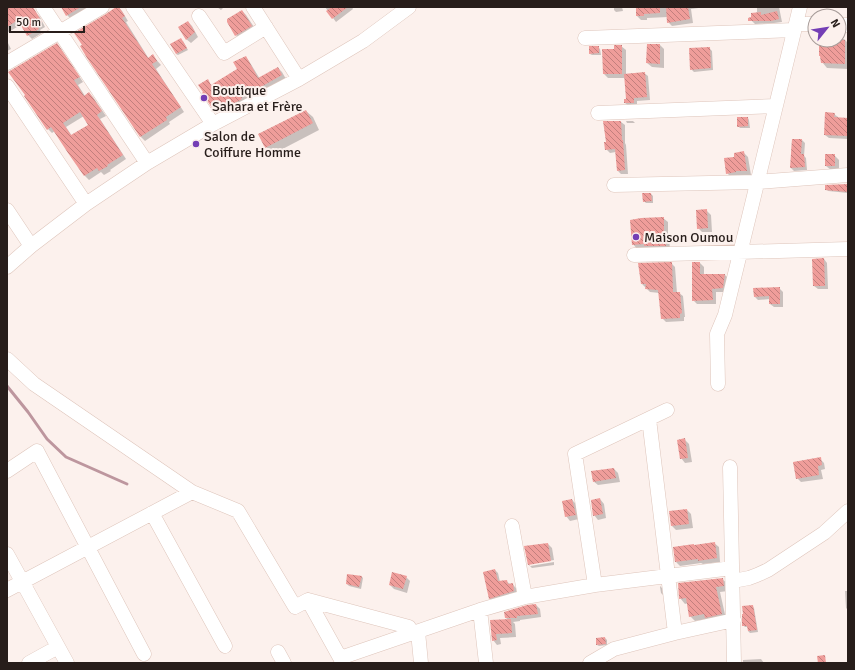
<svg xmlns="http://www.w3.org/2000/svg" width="855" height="670" viewBox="0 0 855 670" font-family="Signika,sans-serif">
<defs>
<pattern id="building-back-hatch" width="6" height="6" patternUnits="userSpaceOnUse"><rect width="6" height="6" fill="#ef9d9a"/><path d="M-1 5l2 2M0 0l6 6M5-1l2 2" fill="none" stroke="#c27f7d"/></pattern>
</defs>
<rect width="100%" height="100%" fill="#fcf1ed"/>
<path fill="#0003" fill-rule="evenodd" d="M7 7H25L36 13 40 17 45 27 40 30 42 33 32 39 28 35 22 24 7 33Z
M62 7H92L71 19 67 15Z
M118 7 122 11 128 21 126 22 149 59 153 56 161 65 156 69 184 112 169 122 170 124 145 141 141 137 88 57Z
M217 7H224L221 10Z
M325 7H352L353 9 336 22 333 18Z
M614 7H622L623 11 616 12 614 10Z
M637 7H706L691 9 693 23 672 26 668 22V17L647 18V20H641L637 16Z
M757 7H779L782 22 774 23 755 24 752 21 757 13Z
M242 11 246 15 256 30 240 40 236 35 228 22Z
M188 22 192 26 198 37 191 43 186 39Z
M839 39H844L848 43V69L827 68 822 62 820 40H839Z
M7 41 11 49 7 51Z
M183 41 188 50 178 55 176 54Z
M57 45 61 49 83 82 78 85 85 96 89 93 93 97 106 116 100 119 126 159 110 170 111 171 104 175 101 172 89 180 85 176 55 131 52 133 48 129ZM84 116 90 125 72 136 66 127Z
M660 45 664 49V68L652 67 647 63Z
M621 46 626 50V74L644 73 648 76 650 100 637 101V106H629L625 103V100H627L626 78H608L604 74 615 50Z
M598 47 600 49 601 55H592L590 54Z
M709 48 712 51 713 70 694 72 691 69Z
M245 57 249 61 260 79 278 68 282 72 286 79 224 114 220 110 217 111 213 108 203 93 207 81 212 86 238 70Z
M306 111 313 117 319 130 273 154 266 147Z
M834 114 838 117V118L848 119V139L829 138 825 135Z
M748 118 749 120 750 128H740L738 126Z
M626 121H633L635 123H627Z
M621 122 625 125V143L626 145 628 174H621L618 171 616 152 610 153 606 149 607 142Z
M792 140H802L805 143 804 156 806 158 807 170 794 171 791 168Z
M743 152 748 157 751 175H740L732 178 727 173 735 157Z
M835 156 839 160V170H831L826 166Z
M848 185V193L828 191 826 189Z
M651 194 653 196V203H646L644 201Z
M706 210 711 215 712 232H702L698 228Z
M663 218 668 222V237L669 239 670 249H637L633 244Z
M824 259 827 263 828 289H818L814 286Z
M671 263 675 267 677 293H679L683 296 685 317H684V321L666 322 662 318 660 293 650 292 642 284Z
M700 263 704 267V275H725L729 279 726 292H716V304H697L693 300Z
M779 288 783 292V307H774L770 304V299L758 300 755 297Z
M685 440 689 444 692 462 685 463 681 458Z
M820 459 824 463 825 469 821 470 823 479 801 482 797 478Z
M614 469 618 473 620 482 598 485 593 481Z
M600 499 604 504 606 518 598 520 594 515Z
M572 500 576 504 579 519 570 521 566 516Z
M687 510 691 514 693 528 676 530 672 526Z
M714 543 719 547 720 562 703 564 701 563 680 566 676 562 694 546Z
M548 544 552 548 554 560 530 564V566L554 562V565L532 568 529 565Z
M495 570 498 573 500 582 506 581 510 584H512L516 588 517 594 493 601 490 598Z
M361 576 363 578 361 589 349 586 347 584Z
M406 577 410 581 407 593 394 589 390 585Z
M722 579 728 584V591L720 592 726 619H708L695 621 690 616 688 603 685 604 680 598Z
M660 586 662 588 663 595 661 593 660 587Z
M845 591H848V610L846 608Z
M536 605 540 609 541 617 520 620V621L513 622 515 624 516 637 500 638 501 644 497 645 493 640 491 621 508 620 506 618Z
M752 606 754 608 758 632 750 633 748 631V627H745L743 625Z
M605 638 607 640V645L599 646 597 645Z
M761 659 764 663H743V660Z"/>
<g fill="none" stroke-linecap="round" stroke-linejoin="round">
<path stroke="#bd969e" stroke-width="3" d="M7 386 28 412 47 439 66 457 127 484"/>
</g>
<path fill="url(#building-back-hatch)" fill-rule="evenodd" d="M7 7H33L42 22 37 26 39 29 27 36 18 20 7 27Z
M61 7H81L66 16Z
M116 7H119L125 16 122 18 148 58 153 54 157 61 152 64 181 107 166 117 167 120 140 137 87 58 80 46 82 45 74 33 106 14Z
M332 7H348L332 19 326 11Z
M636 7H660V13L644 14V16H636Z
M666 7H688L690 19 667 23Z
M242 10 252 26 235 36 227 22V19Z
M777 11 779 19 771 21H748V18L751 17V13L761 12V15Z
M188 21 195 32 186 40 178 27Z
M181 38 187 48 176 54 170 44Z
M819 40H845V64L821 63 820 56H819Z
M57 43 80 77 74 80 84 96 89 92 102 111 97 115 123 155 107 165 108 166 99 171 97 168 84 176 68 153 51 127 47 130 24 96 25 95 8 72ZM80 112 88 125 71 135 63 123Z
M647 44H660V64L646 63Z
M614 45H622V74H603L602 49H614Z
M589 46H599V53L589 54Z
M710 47 711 68 690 70 689 48Z
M246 56 258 78 278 67 282 75 241 98 242 99 220 111 217 105 212 108 202 93 203 92 198 85 208 79 211 85 237 69 233 62Z
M645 72 647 97 634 98V103H624V99H626L624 74Z
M306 110 313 123 265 148 258 134Z
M825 112 835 113 834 117 848 118V136L824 135Z
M737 117H748V126L737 127Z
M603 121H621L622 140H623L625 170 617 171 615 149 605 150 604 142H606Z
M792 139H802L801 154H804L805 167 790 168Z
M744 151 747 171H736V172L726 174 724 158 734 157V153Z
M825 154H835V166H825Z
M848 184V192L825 190V185Z
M642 193H651L652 201 643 202Z
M707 209 708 228 697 229 696 210Z
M664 217V234L665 233 666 246H644V244L632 245 630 220 641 218Z
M824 258 825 286H813L812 259Z
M672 262 673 292H680L682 313 680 314V318L661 319 658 290 645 289 646 284H641L638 263Z
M692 262H700V274H725L723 288 712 289 713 300 692 301Z
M780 287V304H769V296L754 297 753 288Z
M685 438 688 458 680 459 677 440Z
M821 457 822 465 818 466 819 475 796 479 793 462Z
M614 468 616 478 593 482 591 471Z
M600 498 603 514 593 516 591 500Z
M572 499 576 515 565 517 562 501Z
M687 509 689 524 671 526 669 511Z
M715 542 717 558 698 561V559L675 562 673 547 694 544V545Z
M548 543 551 561 528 565 524 546Z
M495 569 498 581 507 580 508 584 513 583 514 591 489 599 483 572Z
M392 572 407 576 403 589 389 585Z
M347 574 362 576 359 587 346 584Z
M723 578 724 586 716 587 722 614 705 618 704 614 689 617 686 598 679 599 678 583Z
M536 604 538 614 517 616V618H505L504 612 527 605Z
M753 605 757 630 748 631 747 626H742V614H743L742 606Z
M511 619 512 633 496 634 497 640 492 641 490 620Z
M605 637 606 644 596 645V638Z
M825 655 826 663H818L817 656Z"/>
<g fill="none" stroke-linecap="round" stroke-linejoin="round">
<g stroke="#dec5bb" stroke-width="15">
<path id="minor" d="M43 7 147 163
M133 7 213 124
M253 7 299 79
M199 16 224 53 266 27
M796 24H815
M839 25H848
M585 38 794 30
M7 63 102 7
M7 86 86 204
M598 113 776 106
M614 185 757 182 848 175
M7 210 31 246
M634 255 848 249
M7 267 31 246 86 204 147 163 213 124 299 79 363 41 409 7
M7 359 34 384 192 492 238 511 295 607 308 600 409 627 412 634
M718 384 717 334 725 315 800 7
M649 419 675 633
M730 467 734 663
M7 471 37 451 144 654
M152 513 225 646
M512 526 525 597
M7 554 67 663
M733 581 749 578 757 575 768 570 824 533 848 511
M595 585 575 454 667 410
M7 590 192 492
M308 600 343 663
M480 610 486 663
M418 632 421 663
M278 652 284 663
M340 658 480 610 525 597 595 585 732 568
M29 663 58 647
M590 663 614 649 675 633 734 620"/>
</g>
<use href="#minor" stroke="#fff" stroke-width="14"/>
</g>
<g fill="#743eb5" stroke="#fcf1ed" stroke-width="1.5">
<circle cx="204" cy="98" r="4"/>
<circle cx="196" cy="144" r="4"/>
<circle cx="636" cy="237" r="4"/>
</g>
<g text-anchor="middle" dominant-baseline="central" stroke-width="4" stroke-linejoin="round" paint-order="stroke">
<g font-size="14" fill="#271d1a" stroke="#fcf1ed" text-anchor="start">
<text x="212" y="90">Boutique<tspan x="212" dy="16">Sahara et Frère</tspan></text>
<text x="204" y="136">Salon de<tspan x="204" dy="16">Coiffure Homme</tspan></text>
<text x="644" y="237">Maison Oumou</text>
</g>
</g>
<rect width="855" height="670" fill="none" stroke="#271d1a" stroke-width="16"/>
<g transform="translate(827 28) rotate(60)"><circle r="19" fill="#fcf1ed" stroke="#a79c99"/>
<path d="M0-3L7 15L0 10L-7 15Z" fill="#743eb5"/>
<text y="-6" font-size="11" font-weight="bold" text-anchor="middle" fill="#271d1a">N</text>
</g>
<path d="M10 26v6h74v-6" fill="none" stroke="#271d1a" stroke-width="2"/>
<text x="16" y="26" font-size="12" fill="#271d1a" stroke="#fcf1ed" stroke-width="3" paint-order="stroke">50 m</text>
</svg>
